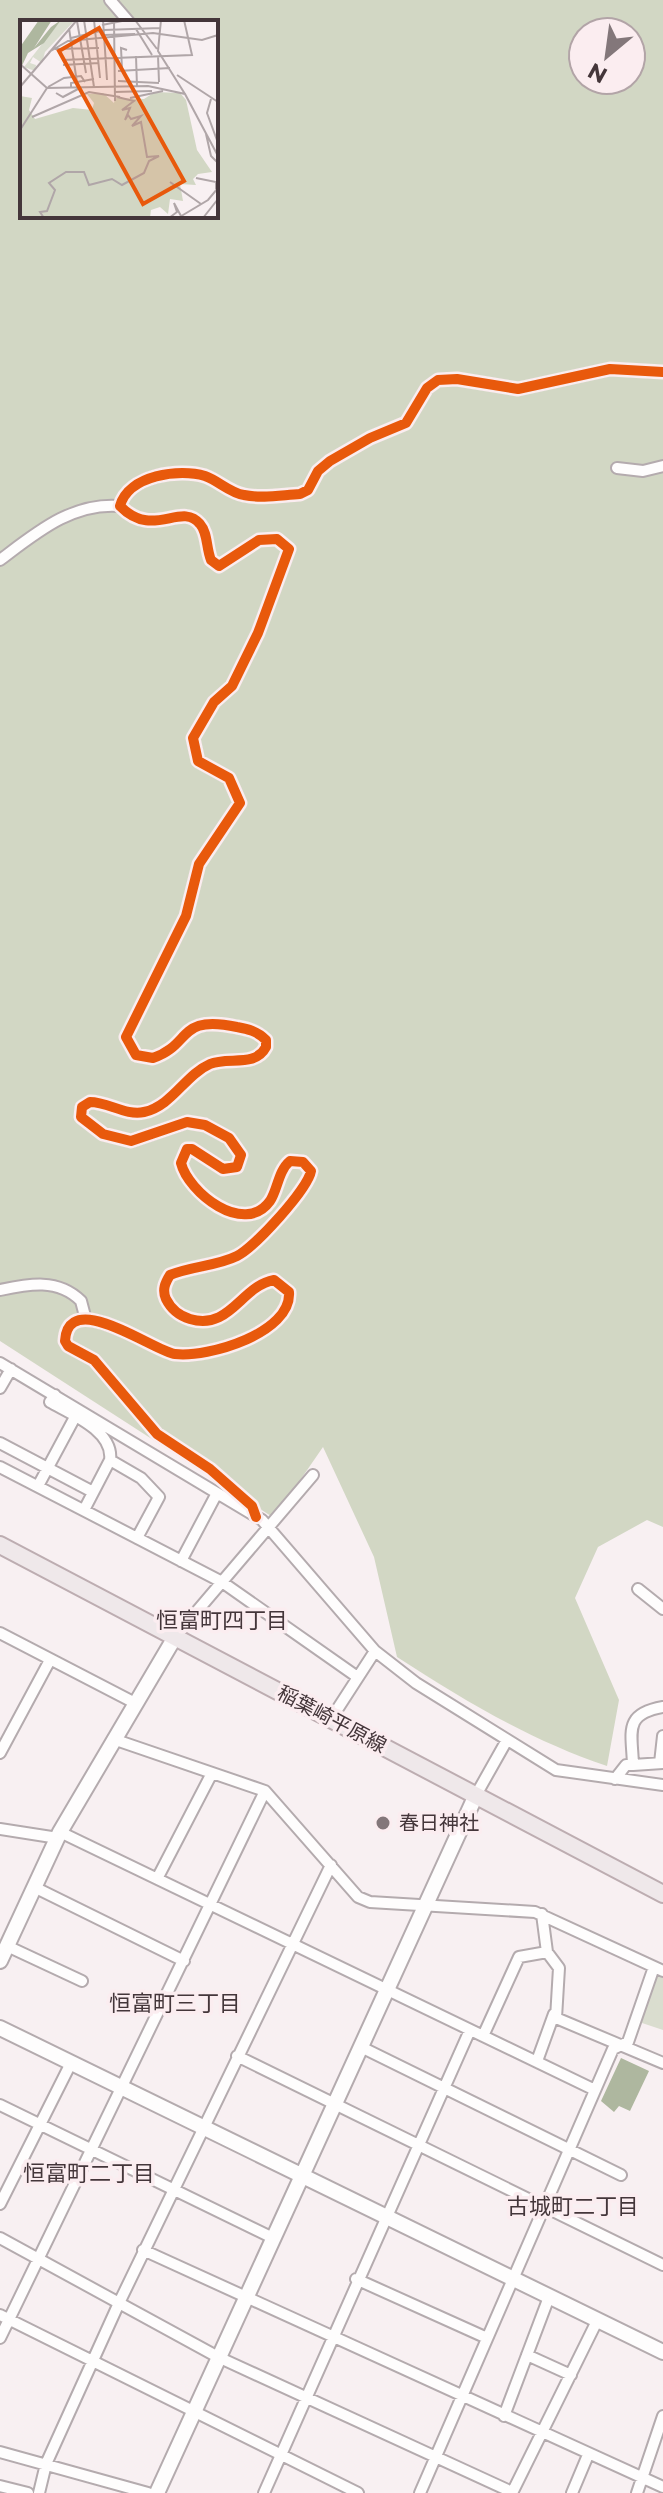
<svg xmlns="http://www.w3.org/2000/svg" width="663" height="2493" viewBox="0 0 663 2493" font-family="Montserrat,'Noto Sans JP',sans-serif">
<rect width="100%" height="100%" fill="#f8f0f2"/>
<path fill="#daddcf" d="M656 1973 663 1976V2030L639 2022Z"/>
<path fill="#d2d7c4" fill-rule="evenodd" d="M0 0H663V1527L647 1520 598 1547 575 1598 619 1700 607 1766C530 1740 465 1701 397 1657L374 1557 323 1447 274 1518 0 1341ZM22 22H216V216H22ZM583 32H631V80H583Z"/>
<path fill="#aeb79f" d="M621 2058 649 2071 630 2111 619 2106 614 2112 601 2101Z"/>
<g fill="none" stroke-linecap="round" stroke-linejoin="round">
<g stroke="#b4abae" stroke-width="14">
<path id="street" d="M110 0 129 22
M617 468 643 471 663 466
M0 560C36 533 72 502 120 506
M0 1290C29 1284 58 1278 81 1301L86 1320
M0 1363 262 1520 375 1651 416 1683 556 1770 663 1785
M0 1388 11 1369
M55 1395 50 1402C71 1414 114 1431 110 1460
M0 1443 93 1492
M0 1467 222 1582 356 1676
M38 1486 75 1417
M84 1510 110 1460 141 1478 159 1497 137 1538
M256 1517 252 1506 210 1469 157 1434 94 1360 68 1346 65 1341C68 1287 155 1352 175 1354 208 1358 292 1333 289 1292L274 1280C241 1286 230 1331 190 1319 180 1316 171 1309 166 1299 162 1290 165 1283 170 1275 192 1266 217 1266 237 1256 255 1247 308 1189 311 1171L303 1162 290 1161C278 1171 278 1189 270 1201 244 1237 188 1192 181 1163L187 1149H192L223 1169 237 1167 241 1155 229 1138 205 1125 187 1122 131 1141 103 1134 81 1117 82 1107 90 1102C108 1102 126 1116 144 1112 172 1106 185 1075 210 1064 228 1056 255 1068 266 1047V1040C257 1031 248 1029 237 1027 177 1014 192 1045 153 1058L136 1055 126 1037 186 916 199 864 240 803 229 778 198 761 193 738 214 702 232 686 258 633 289 549 277 539 259 540 219 566 211 560C206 548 208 533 200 524 181 501 153 540 120 506 128 475 180 468 205 476 219 481 230 493 244 495 262 499 282 495 300 494L308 490 318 471 330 461 370 438 406 423 427 388 438 380 457 379 518 389 610 369 663 372
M181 1561 217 1493
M638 1589 663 1609
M0 1633 135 1703
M175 1637 313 1475
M331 1719 375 1651
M113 1739 265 1791 358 1897 370 1902 535 1912 663 1971
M0 1753 50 1660
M660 1763 663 1736
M633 1765 663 1763
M615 1779 626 1765H633C632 1732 623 1714 663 1707
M476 1795 507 1740
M0 1829 58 1838
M60 1832 595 2090
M158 1877 212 1773
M34 1887 184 1961
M542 1914 547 1952 559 1968 556 2018 663 2063
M7 1946 82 1981
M483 2036 519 1957 547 1952
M361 2047 621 2175
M237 2056 663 2265
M537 2061 554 2014
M0 2105 273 2238
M0 2204 71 2063
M0 2238 218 2357 512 2492
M143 2250 663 2487
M356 2279 487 2338
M0 2315 358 2493
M0 2338 265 1791
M527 2355 571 2375
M504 2416 549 2297
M0 2452 148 2493
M0 2486 28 2493
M39 2493 46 2464 119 2303 331 1865
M264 2493 470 2030
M420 2493 613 2049 628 2042 654 1967
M512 2493 597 2321
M572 2493 588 2455
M637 2493 663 2416"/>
</g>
<g stroke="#b4abae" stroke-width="18">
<path id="secondary" d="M0 1961 60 1832 175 1637
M0 2028 663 2352
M157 2493 476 1795"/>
</g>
<g stroke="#bdadb1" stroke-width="20">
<path id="primary" d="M0 1545 663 1894"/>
</g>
<use href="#street" stroke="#fefdfd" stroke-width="10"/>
<use href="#secondary" stroke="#fefdfd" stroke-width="14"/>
<use href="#primary" stroke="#efe8ea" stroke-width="16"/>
<g stroke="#fbedf0" stroke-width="15">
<path id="cycleway" d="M256 1517 252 1506 210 1469 157 1434 94 1360 68 1346 65 1341C68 1287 155 1352 175 1354 208 1358 292 1333 289 1292L274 1280C241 1286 230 1331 190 1319 180 1316 171 1309 166 1299 162 1290 165 1283 170 1275 192 1266 217 1266 237 1256 255 1247 308 1189 311 1171L303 1162 290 1161C278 1171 278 1189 270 1201 244 1237 188 1192 181 1163L187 1149H192L223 1169 237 1167 241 1155 229 1138 205 1125 187 1122 131 1141 103 1134 81 1117 82 1107 90 1102C108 1102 126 1116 144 1112 172 1106 185 1075 210 1064 228 1056 255 1068 266 1047V1040C257 1031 248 1029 237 1027 177 1014 192 1045 153 1058L136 1055 126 1037 186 916 199 864 240 803 229 778 198 761 193 738 214 702 232 686 258 633 289 549 277 539 259 540 219 566 211 560C206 548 208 533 200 524 181 501 153 540 120 506 128 475 180 468 205 476 219 481 230 493 244 495 262 499 282 495 300 494L308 490 318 471 330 461 370 438 406 423 427 388 438 380 457 379 518 389 610 369 663 372"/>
</g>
<use href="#cycleway" stroke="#e8590c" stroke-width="10"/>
</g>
<circle fill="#83777a" stroke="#fbedf0" stroke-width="3" cx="383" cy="1823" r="8"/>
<g text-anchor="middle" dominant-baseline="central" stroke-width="7" stroke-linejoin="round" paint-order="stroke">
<g font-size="20" fill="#44363a" stroke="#fbedf0">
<text transform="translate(332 1719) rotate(28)">稲葉崎平原線</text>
</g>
<g font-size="20" fill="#44363a" stroke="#fbedf0" text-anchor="start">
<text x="399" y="1823">春日神社</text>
</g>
<g font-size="22" fill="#44363a" stroke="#fbedf0">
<text x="222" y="1620">恒富町四丁目</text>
<text x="175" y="2003">恒富町三丁目</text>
<text x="89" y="2173">恒富町二丁目</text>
<text x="573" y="2206">古城町二丁目</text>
</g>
</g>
<g transform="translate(20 20)">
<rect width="198" height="198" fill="#f8f0f2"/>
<path d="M41 0H55L25 32 22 43 13 37 10 43 16 45 15 51 4 47Z" fill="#daddcf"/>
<path d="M135 72 160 73 166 80 177 130 192 152 178 154 173 159 176 165 160 164 163 181 150 179 148 194 140 187 131 190 130 198H0V76L12 78 9 90 15 99 53 88 72 90 74 83 67 74 83 73 94 83 95 78 124 79Z" fill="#d2d7c4"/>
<path d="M19 0H32L14 28 31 7 41 0 24 23 8 33 0 50V27Z" fill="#aeb79f"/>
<path fill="none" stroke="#b0a6a8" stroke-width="2" d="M64 0 74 67M74 0 80 58M83 0 87 60M94 0 95 81M115 0 137 29M141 0 138 31 165 74M57 1 66 53M82 5 107 0M49 8 57 63M116 9 132 35M84 15 115 14M51 18 84 10 140 8M35 29 79 28M29 32 48 21 133 13 182 20 198 15M116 36 117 67M138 36 139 62M42 40 172 35 164 0M0 44 27 68 128 66 165 74 198 136M43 45 79 43M102 49 101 28 107 30M98 51 150 48M157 55 198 82M98 61 139 63M0 67 57 0M28 67 44 58 61 56 65 62M51 68V63L74 59M94 72 132 71M36 73 43 77 58 69M110 78 143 71M191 79 187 93 198 123M12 97 69 72 100 77M0 110 27 68M186 114 191 136 198 143M176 158 196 162V169M150 162 181 184M24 198 20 192 27 191 35 170 29 163 46 152H64L69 165 92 159 102 165 124 153 129 141 139 136 127 137 121 102 112 106 121 96 111 99 108 95 105 100 110 88 102 90 114 81 97 77M149 198 157 192 154 183 161 196M158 198 188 180 198 168M183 198 198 179"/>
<path fill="#e8590c" fill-opacity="0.15" stroke="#e8590c" stroke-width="4" d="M79 8 164 161 123 184 39 31Z"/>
<rect width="198" height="198" fill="none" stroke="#44363a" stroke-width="4"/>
</g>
<g transform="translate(607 56) rotate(209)"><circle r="38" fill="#fbedf0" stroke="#b2a4a7" stroke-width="2"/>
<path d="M0-6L14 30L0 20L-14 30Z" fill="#83777a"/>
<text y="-12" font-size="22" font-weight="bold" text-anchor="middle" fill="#44363a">N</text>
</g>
</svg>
